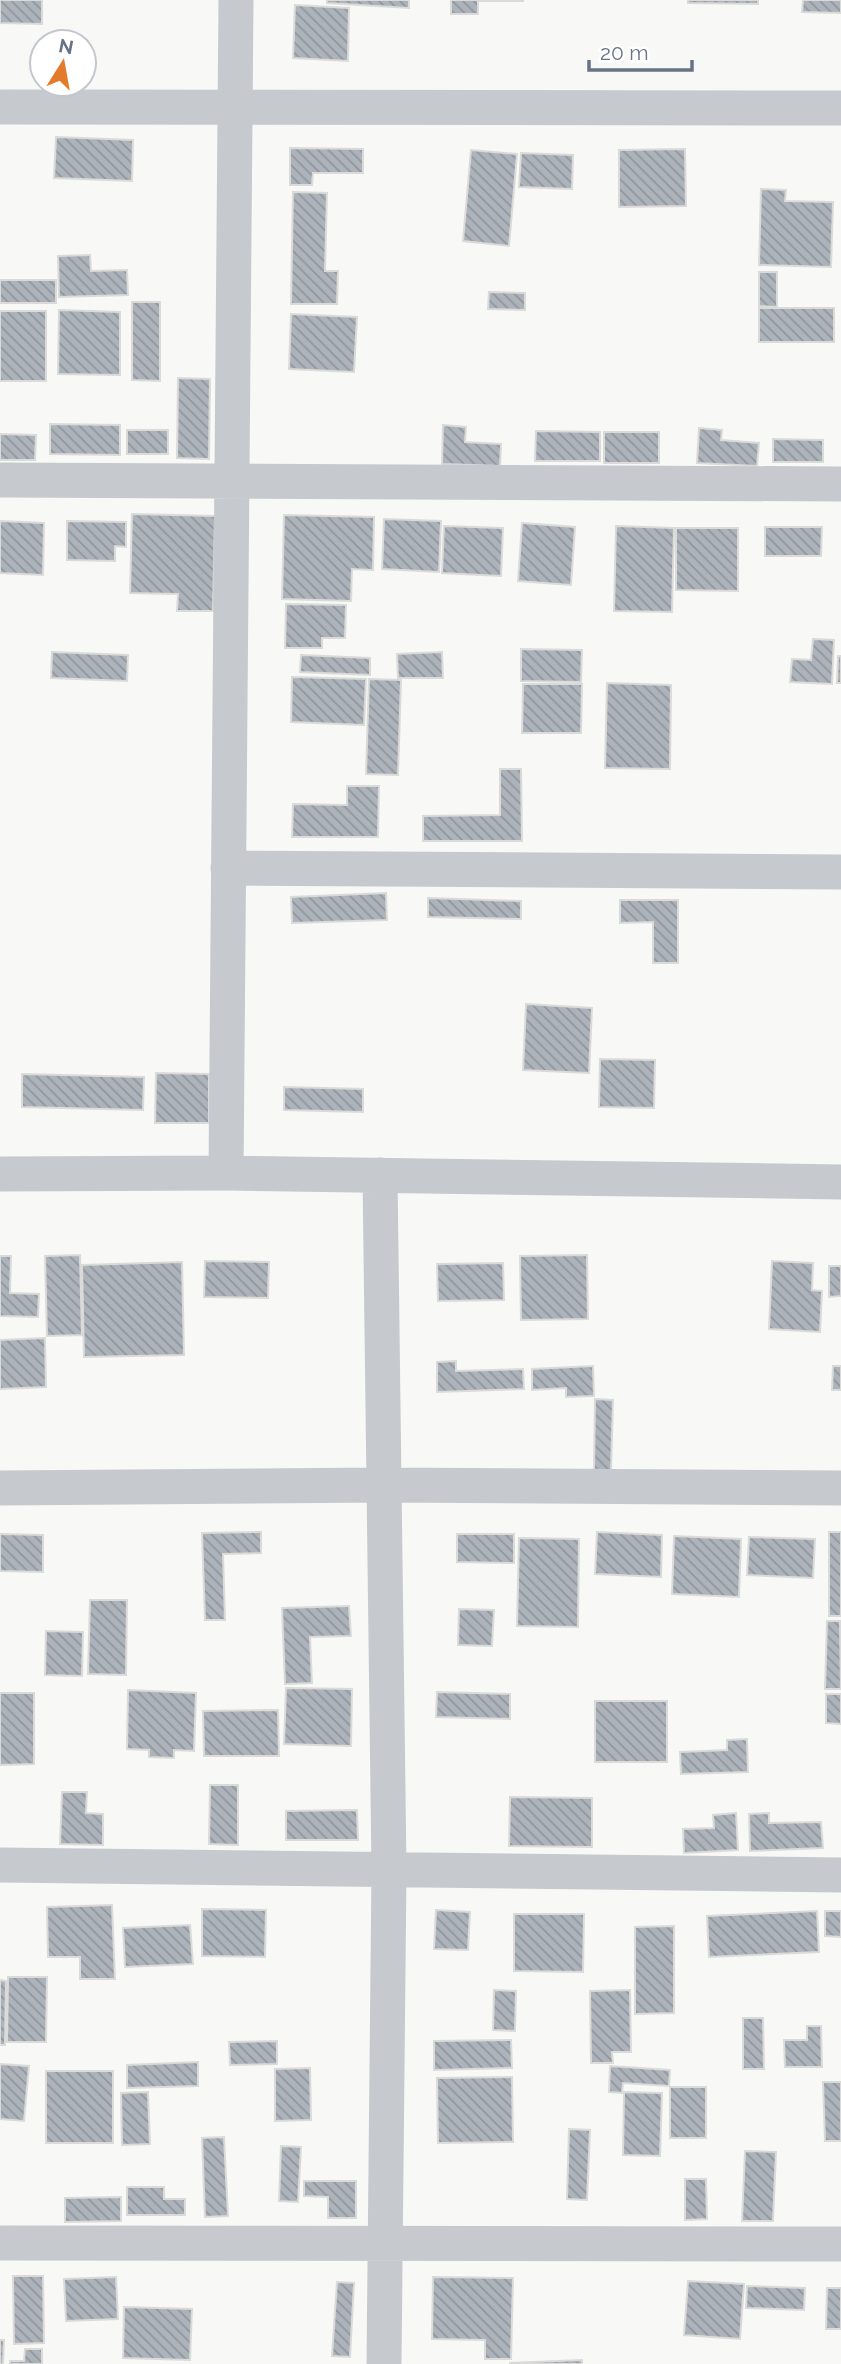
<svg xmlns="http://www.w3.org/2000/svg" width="841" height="2364" viewBox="0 0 841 2364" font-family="Raleway,sans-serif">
<defs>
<pattern id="building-back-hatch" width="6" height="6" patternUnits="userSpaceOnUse" patternTransform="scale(1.75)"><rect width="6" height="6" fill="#adb3bb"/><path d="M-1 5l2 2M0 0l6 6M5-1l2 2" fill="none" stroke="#91969e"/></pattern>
</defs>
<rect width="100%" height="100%" fill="#f8f8f6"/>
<path fill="url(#building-back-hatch)" stroke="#dadad8" stroke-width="2" d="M0 0H42V24L0 23Z
M327 0H409V8L327 3Z
M451 0H523V1H478V14H451Z
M688 0H758V4L688 3Z
M803 0H841V13L802 12Z
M295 5 349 8 348 61 293 58Z
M56 137 133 140 132 181 54 178Z
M290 148 363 149V173H313L312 185H290Z
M685 149 686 206 619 207V150Z
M471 150 517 154 509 246 463 241Z
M521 153 573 155 572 189 519 187Z
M761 189 786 190 785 201 833 202 831 267 759 265Z
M293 192 327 193 325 271H338L337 304H291Z
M90 255 91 271 127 270 128 295 59 297 58 256Z
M759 272H777V307L759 306Z
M0 280H56V303H0Z
M489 292 525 293V310L488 309Z
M132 302H160V381L132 380Z
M759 308H834V342H759Z
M59 310 120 312V375L58 374Z
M0 311H46V381H0Z
M291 314 357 317 354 372 289 369Z
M178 378 210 379 209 459 177 458Z
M50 424 120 425V455L50 454Z
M443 425 466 427 465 442 501 444 500 466 442 464Z
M699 428 722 430 721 440 759 443 757 466 697 463Z
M127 430H168V454H127Z
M536 431 600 432V461H535Z
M604 432H659V463H604Z
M0 434 36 435 35 460H0Z
M773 439 823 440V462H773Z
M132 514 215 516 213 611H177L178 594 130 593Z
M284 515 374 517 373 570 352 569 351 601 282 599Z
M384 519 441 521 439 572 382 569Z
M0 521 44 523 43 575 0 573Z
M67 521 126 522V547L115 546V561L67 560Z
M522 523 575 527 571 585 518 581Z
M444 526 503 528 501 576 442 573Z
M616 526 674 528 672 612 614 611Z
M765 527H822L821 556H765Z
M676 528H738V591L676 590Z
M286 604 346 605 345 638H322V648H285Z
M813 639 834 640 832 684 790 682 792 659 811 660Z
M521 649 582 650 581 682 521 681Z
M52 652 128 655 127 681 51 678Z
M442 652 443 678H398L397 654Z
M301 655 370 658V675L300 672Z
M838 656H841V683H837Z
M292 677 366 679 364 725 291 722Z
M369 679 401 680 398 775 366 774Z
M607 683 671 685 670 769 605 768Z
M523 684H582L581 733H522Z
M500 769H521L522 841H423V816L500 815Z
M347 786H379L378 837H292L293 804 347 805Z
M386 893 387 920 292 923 291 897Z
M428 898 521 901V919L428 917Z
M620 900H678V963H653V922L620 923Z
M526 1004 592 1008 589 1073 523 1070Z
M600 1059 655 1060 654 1108 599 1107Z
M156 1073 209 1074V1123H155Z
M22 1074 144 1077 143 1110 22 1107Z
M284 1087 363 1089V1112L284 1110Z
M80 1255 82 1335 47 1336 45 1256Z
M587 1255 588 1319 521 1320 520 1256Z
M0 1256H11L10 1293 39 1294 38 1317 0 1316Z
M205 1261 269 1262 268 1298 204 1297Z
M772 1261 813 1263 812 1290 822 1291 820 1332 769 1329Z
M182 1262 184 1355 84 1357 82 1265Z
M503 1263 504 1300 438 1301 437 1264Z
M829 1266H841V1296L829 1297Z
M45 1338 46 1387 0 1389V1340Z
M456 1361V1371L523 1369 524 1389 437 1392V1362Z
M593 1366 594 1396 566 1397V1388L532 1390V1369Z
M833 1366H841V1390H832Z
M595 1399 613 1400 611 1472 594 1471Z
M261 1532V1553L223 1554 225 1620H205L202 1533Z
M597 1532 662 1535 661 1577 595 1574Z
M829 1532H841V1616H829Z
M0 1534 43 1535V1572L0 1571Z
M457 1534H514V1563L457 1562Z
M674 1536 741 1539 739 1597 672 1594Z
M749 1537 815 1539 813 1578 747 1575Z
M519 1538 579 1539 578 1627 517 1626Z
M90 1600H127L126 1675 88 1674Z
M349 1606 351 1636 310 1637 312 1683 285 1684 282 1608Z
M459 1609 494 1610 492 1646 458 1645Z
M827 1621H840L841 1689H825Z
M46 1631 83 1632 82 1676 45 1675Z
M286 1688 352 1689 351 1746 284 1744Z
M128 1690 196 1693 194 1751 174 1750V1758L149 1757V1750L127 1749Z
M437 1692 510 1694V1719L436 1717Z
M0 1693H34V1764L0 1765Z
M826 1694H841V1724L826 1723Z
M595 1701H667V1762H595Z
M278 1710 279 1756H204L203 1711Z
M747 1739 748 1772 681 1774 680 1752 727 1750V1740Z
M210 1785H238V1845L209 1844Z
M62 1792H87L86 1813 103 1814V1845L60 1844Z
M510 1797 592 1798V1847L509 1846Z
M357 1810 358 1840H286V1811Z
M736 1813 738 1850 684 1853 683 1829 714 1828 713 1815Z
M769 1813V1823L821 1822 823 1848 750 1851 749 1814Z
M112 1905 115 1979H80V1957H48L47 1907Z
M202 1909 266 1910 265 1957 202 1956Z
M436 1910 470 1912 468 1950 434 1949Z
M817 1911 819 1952 709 1957 707 1916Z
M825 1911H841V1937L825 1936Z
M514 1914H584L583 1972 514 1971Z
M190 1925 193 1964 125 1967 123 1928Z
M674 1926V2013L635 2014V1927Z
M8 1977H47L46 2042H7Z
M0 1980 6 1981 5 2045H0Z
M494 1990 516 1991 515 2031 493 2030Z
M630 1990 631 2052H612L613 2063H591L590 1991Z
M743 2018H763L764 2069H743Z
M807 2026H821L822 2067H785L784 2040H807Z
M511 2040 512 2068 434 2070V2041Z
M277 2041V2064L230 2065 229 2042Z
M198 2062V2086L127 2088V2065Z
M0 2064 29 2066 24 2121 0 2119Z
M610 2066 670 2070 669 2086 623 2083 622 2093 609 2092Z
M310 2068 311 2120 275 2121V2069Z
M46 2071H113V2143H46Z
M512 2077 513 2142 438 2143 437 2078Z
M823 2082H841V2141H825Z
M670 2087H706V2138H670Z
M148 2092 150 2144 122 2145 121 2093Z
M624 2092 662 2093 660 2156 623 2155Z
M569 2129 590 2130 587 2200 567 2199Z
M224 2137 228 2216 205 2217 202 2138Z
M281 2146 301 2147 298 2202 279 2201Z
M745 2151 776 2152 773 2221H742Z
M685 2179H706L707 2219 685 2220Z
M304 2181H356V2218H328V2197L304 2196Z
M127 2187H164V2199H185V2215H127Z
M121 2197V2221L65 2222V2198Z
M13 2276H43L44 2343 14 2344Z
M116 2277 118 2319 66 2321 64 2279Z
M433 2277 513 2278 511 2359H485V2340L432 2339Z
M688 2281 744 2284 740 2339 684 2335Z
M337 2282 354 2283 350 2357 332 2356Z
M747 2286 805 2288 804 2310 746 2308Z
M827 2288H841V2329H826Z
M124 2307 192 2309 190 2360 123 2358Z
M0 2340H4L3 2364H0Z
M25 2349H42V2364H10V2361H24Z
M582 2360V2364H510V2363Z"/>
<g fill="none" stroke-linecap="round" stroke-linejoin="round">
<path stroke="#c6c9cd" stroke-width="35" d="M0 107 841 108
M0 480 841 484
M228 868 841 872
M226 1173 236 0
M0 1174 226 1173 841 1182
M380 1175 389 1870 384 2364
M0 1488 384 1485 841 1488
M0 1865 841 1875
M0 2243 841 2244"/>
</g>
<g transform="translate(63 63) rotate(11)"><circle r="33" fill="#ffffff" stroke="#c3c7cf" stroke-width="2"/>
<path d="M0-5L12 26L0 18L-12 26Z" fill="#e37a2c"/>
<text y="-10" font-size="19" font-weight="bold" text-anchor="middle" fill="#687387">N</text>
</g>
<path d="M589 60v10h103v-10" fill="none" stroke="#687387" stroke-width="3.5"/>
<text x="600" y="60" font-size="21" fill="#687387" stroke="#ffffff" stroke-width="5" paint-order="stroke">20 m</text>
</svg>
